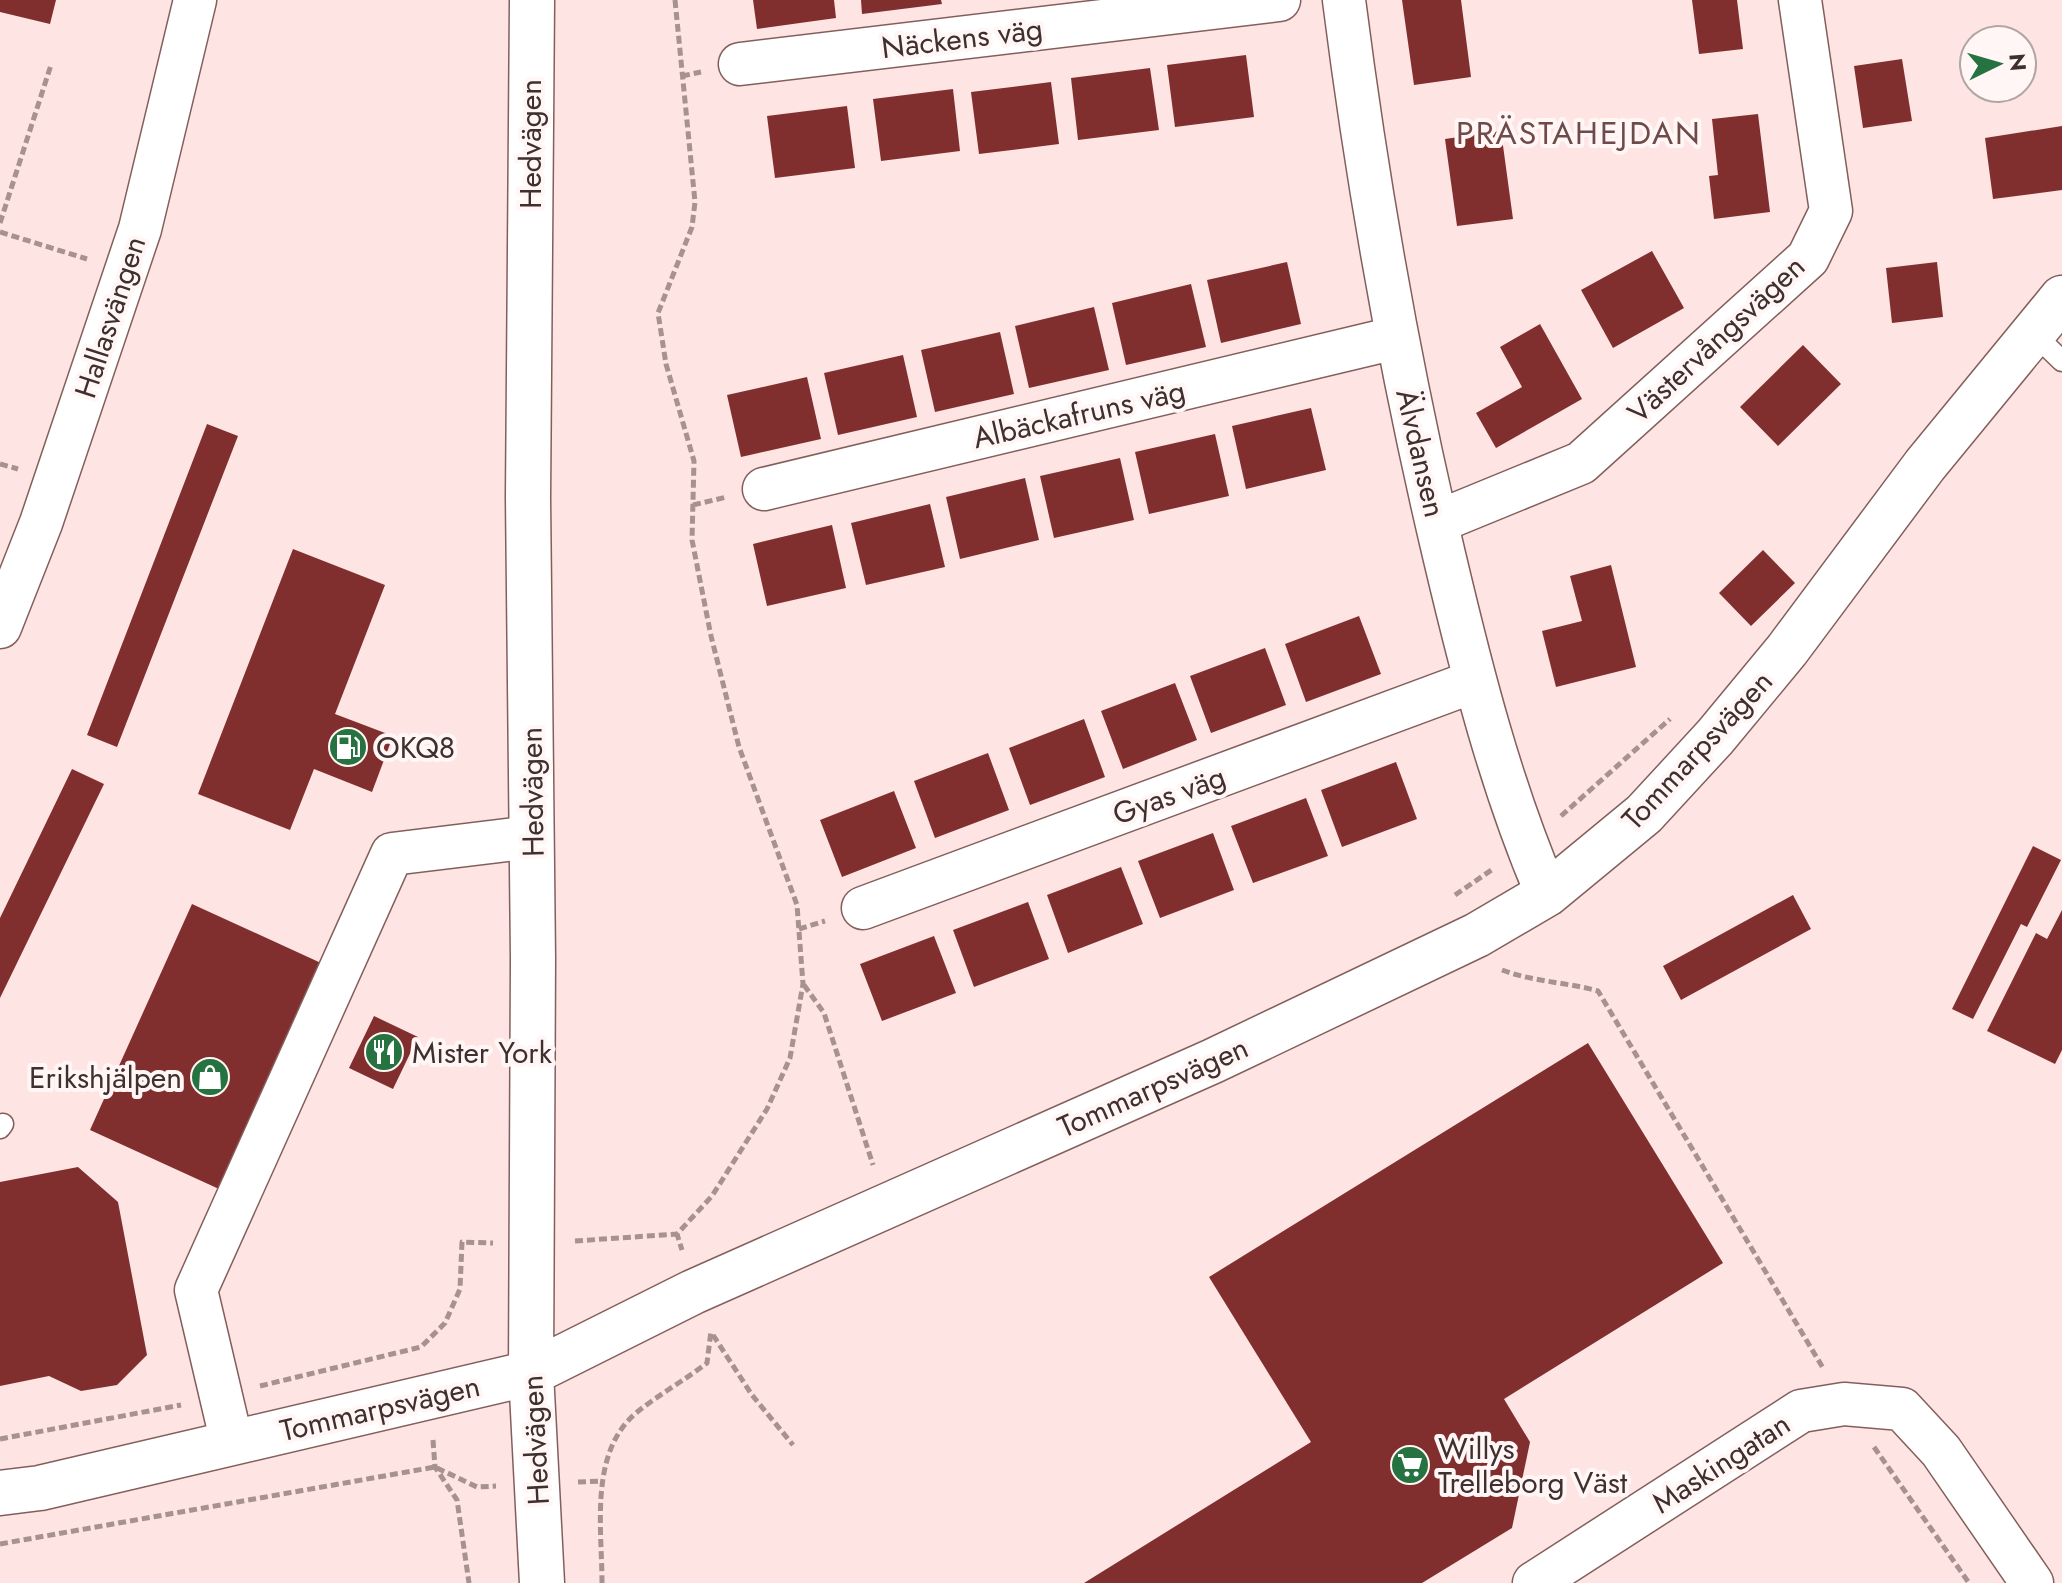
<svg xmlns="http://www.w3.org/2000/svg" width="2062" height="1583" viewBox="0 0 2062 1583" font-family="Jost,sans-serif">
<rect width="100%" height="100%" fill="#fee4e2"/>
<path fill="#802f2e" d="M0 0H56L50 24 0 12Z
M753 0H834L836 18 757 29Z
M861 0H941L942 4 862 14Z
M1402 0H1461L1471 77 1414 85Z
M1692 0H1737L1743 49 1699 54Z
M1246 55 1254 117 1175 127 1167 65Z
M1902 59 1912 121 1863 128 1854 66Z
M1150 68 1159 130 1078 140 1071 78Z
M1051 82 1059 144 979 154 971 92Z
M953 89 960 151 881 161 873 99Z
M847 106 855 168 775 178 767 116Z
M1758 114 1770 212 1714 219 1709 176 1718 175 1712 119Z
M2062 126V190L1993 199 1985 138Z
M1501 131 1513 219 1457 226 1445 139Z
M1652 251 1684 308 1613 348 1581 290Z
M1287 262 1301 324 1221 343 1207 280Z
M1937 262 1943 317 1892 323 1886 268Z
M1191 284 1206 347 1126 365 1112 303Z
M1094 307 1109 370 1029 388 1015 326Z
M1540 324 1582 399 1496 448 1476 413 1522 387 1500 347Z
M1000 332 1014 394 935 412 921 350Z
M1803 345 1841 384 1778 446 1740 407Z
M903 355 917 417 838 435 824 373Z
M807 377 821 439 741 457 727 395Z
M1311 408 1326 470 1246 489 1232 426Z
M207 424 238 436 117 747 87 735Z
M1215 434 1229 496 1149 514 1135 452Z
M1120 458 1134 520 1054 538 1040 476Z
M1025 478 1039 540 960 559 946 497Z
M930 504 945 567 866 585 851 523Z
M832 525 846 588 767 606 753 544Z
M293 549 385 585 335 714 393 736 372 792 314 769 290 830 198 794Z
M1763 550 1795 583 1751 626 1719 593Z
M1611 565 1636 667 1556 687 1542 631 1582 621 1570 576Z
M1359 616 1381 674 1306 702 1285 644Z
M1265 648 1286 705 1211 733 1190 676Z
M1175 683 1197 740 1123 769 1101 711Z
M1084 719 1105 777 1030 805 1009 748Z
M988 753 1009 810 935 838 914 781Z
M1396 762 1417 819 1342 847 1321 790Z
M72 769 104 784 0 998V918Z
M894 791 916 848 842 877 820 820Z
M1306 798 1328 856 1253 883 1231 826Z
M1213 833 1234 890 1160 918 1138 861Z
M2033 846 2061 860 2027 927 2021 924 1973 1019 1952 1009Z
M1121 867 1143 924 1068 953 1047 895Z
M1793 895 1811 929 1681 1000 1663 966Z
M1028 902 1049 959 974 987 953 930Z
M192 904 321 963 219 1189 90 1130Z
M2062 910V1050L2055 1064 1987 1031 2036 933 2047 939Z
M934 936 956 993 882 1021 860 964Z
M374 1016 418 1037 393 1089 349 1068Z
M1588 1043 1723 1263 1504 1399 1530 1442 1512 1528 1422 1583H1084L1311 1442 1209 1277Z
M78 1167 118 1202 147 1355 117 1385 81 1391 49 1376 0 1386V1182Z"/>
<g fill="none" stroke-linecap="round" stroke-linejoin="round">
<g stroke="#835f5c" stroke-width="23">
<path id="lane" d="M2033 333 2062 361
M0 1128 3 1124"/>
</g>
<g stroke="#835f5c" stroke-width="45">
<path id="street" d="M1344 0C1368 189 1401 374 1445 559 1472 673 1501 787 1547 894
M740 64 1279 0
M764 489 1395 338
M1437 522 1581 463 1808 258 1831 211 1800 0
M0 627 41 523 140 229 195 0
M863 908 1475 681
M232 1443 196 1290 392 854 532 837
M1534 1583 1801 1411 1844 1404 1902 1409 1941 1451 2032 1583"/>
</g>
<g stroke="#835f5c" stroke-width="47">
<path id="secondary" d="M532 0 528 498 533 959 531 1373 542 1583
M0 1493 40 1488 531 1373 693 1292 1213 1061 1477 935 1547 894 1644 814 1715 737 1787 650 1925 465 2062 298"/>
</g>
<path stroke="#a79290" stroke-width="5" stroke-dasharray="8 4" stroke-linecap="butt" d="M675 0 695 202 692 227 658 313 666 364 694 461 692 540 711 636 739 747 797 905 803 984 790 1058 767 1109 712 1196 677 1234 682 1250
M682 76 701 72
M0 223 51 65
M0 232 87 259
M0 464 18 469
M693 505 727 497
M1561 816 1670 719
M1455 895 1493 869
M799 929 825 921
M1502 970C1534 982 1566 982 1598 991L1823 1368
M804 985 824 1013 873 1165
M575 1241 677 1234
M713 1335 752 1395 793 1445
M260 1386 421 1347 445 1323 460 1289 462 1242 493 1243
M0 1439 181 1405
M433 1440 435 1467 457 1500 469 1583
M1874 1447 1969 1583
M578 1482 602 1481
M0 1544 435 1467 477 1487 496 1486
M602 1583C602 1528 589 1453 636 1413 658 1395 685 1380 707 1363L711 1331"/>
<use href="#lane" stroke="#fff" stroke-width="20"/>
<use href="#street" stroke="#fff" stroke-width="42"/>
<use href="#secondary" stroke="#fff" stroke-width="44"/>
</g>
<defs>
<g id="fuel-disc" transform="scale(2)"><circle r="9.5" fill="#267240" stroke="#fff6f5"/><path d="M-5.5-6h7V0h2V4h1.3V-2.5L3-4.5l.8-.8L6-3V5H2.5V1h-1V6h-7ZM-4.2-4.7v3.2H.2V-4.7Z" fill="#fff"/></g>
<g id="restaurant-disc" transform="scale(2)"><circle r="9.5" fill="#267240" stroke="#fff6f5"/><path d="M-5-6h1v4h1v-4h1v4h1v-4h1v5L-1.5 .5V6h-2V.5L-5-1ZM5-6V6H3V1.5H1.5Q1.5-4 5-6Z" fill="#fff"/></g>
<g id="shop-disc" transform="scale(2)"><circle r="9.5" fill="#267240" stroke="#fff6f5"/><path d="M-5-2.5h2.3a2.7 3.5 0 0 1 5.4 0H5L5.5 6h-11ZM-1.5-2.5h3a1.5 2.3 0 0 0-3 0Z" fill="#fff"/></g>
<g id="supermarket-disc" transform="scale(2)"><circle r="9.5" fill="#267240" stroke="#fff6f5"/><path d="M-6-5.5h2.5l.6 2H6L4.5 2H-2.5L-4.4-4H-6ZM-1.5 3.2a1.3 1.3 0 1 0 .1 0ZM3 3.2a1.3 1.3 0 1 0 .1 0Z" fill="#fff"/></g>
</defs>
<g fill-rule="evenodd">
<use href="#fuel-disc" x="348" y="747"/>
<use href="#restaurant-disc" x="384" y="1052"/>
<use href="#shop-disc" x="210" y="1077"/>
<use href="#supermarket-disc" x="1410" y="1465"/>
</g>
<g text-anchor="middle" dominant-baseline="central" stroke-width="8" stroke-linejoin="round" paint-order="stroke">
<g font-size="30" fill="#3f2f2e" stroke="#fff6f5">
<text transform="translate(962 38) rotate(-7)">Näckens väg</text>
<text transform="translate(530 144) rotate(-90)">Hedvägen</text>
<text transform="translate(110 317) rotate(-72)">Hallasvängen</text>
<text transform="translate(1716 339) rotate(-43)">Västervångsvägen</text>
<text transform="translate(1079 414) rotate(-13)">Albäckafruns väg</text>
<text transform="translate(1421 453) rotate(77)">Älvdansen</text>
<text transform="translate(1697 750) rotate(-47)">Tommarpsvägen</text>
<text transform="translate(532 792) rotate(-91)">Hedvägen</text>
<text transform="translate(1169 795) rotate(-20)">Gyas väg</text>
<text transform="translate(1153 1087) rotate(-24)">Tommarpsvägen</text>
<text transform="translate(380 1408) rotate(-13)">Tommarpsvägen</text>
<text transform="translate(535 1440) rotate(-93)">Hedvägen</text>
<text transform="translate(1721 1463) rotate(-33)">Maskingatan</text>
</g>
<g font-size="30" fill="#3f2f2e" stroke="#fff6f5" text-anchor="start">
<text x="376" y="747">OKQ8</text>
<text x="412" y="1052">Mister York</text>
<text x="182" y="1077" text-anchor="end">Erikshjälpen</text>
<text x="1438" y="1448">Willys<tspan x="1438" dy="34">Trelleborg Väst</tspan></text>
</g>
<g font-size="32" letter-spacing="2" fill="#6e4b48" stroke="#fff6f5">
<text x="1579" y="133">PRÄSTAHEJDAN</text>
</g>
</g>
<g transform="translate(1998 64) rotate(85)"><circle r="38" fill="#fff6f5" stroke="#b2a6a5" stroke-width="2"/>
<path d="M0-6L14 30L0 20L-14 30Z" fill="#267240"/>
<text y="-12" font-size="22" font-weight="bold" text-anchor="middle" fill="#3f2f2e">N</text>
</g>
</svg>
